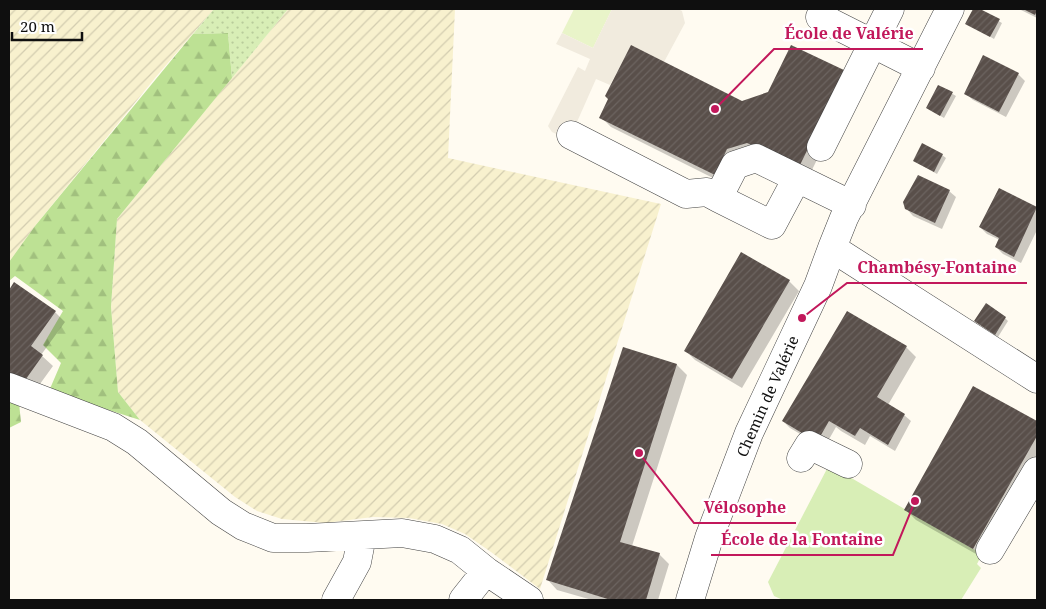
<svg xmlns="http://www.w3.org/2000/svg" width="1046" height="609" viewBox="0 0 1046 609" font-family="'Noto Serif',serif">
<defs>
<pattern id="farmland-furrows" width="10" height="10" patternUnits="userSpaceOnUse" patternTransform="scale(1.25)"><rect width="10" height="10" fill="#f8f1ce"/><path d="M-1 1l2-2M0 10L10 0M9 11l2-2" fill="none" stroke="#d3cdb0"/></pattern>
<pattern id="grass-dots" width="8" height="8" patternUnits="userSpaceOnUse" patternTransform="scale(1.25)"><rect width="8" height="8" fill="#d8eeb6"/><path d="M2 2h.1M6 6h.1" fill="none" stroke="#b8cb9b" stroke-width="1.8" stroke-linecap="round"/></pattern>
<pattern id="forest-firs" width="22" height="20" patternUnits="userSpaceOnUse" patternTransform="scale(1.25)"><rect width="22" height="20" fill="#bde194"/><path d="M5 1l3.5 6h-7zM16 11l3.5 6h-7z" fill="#a1c07e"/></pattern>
<pattern id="building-hatch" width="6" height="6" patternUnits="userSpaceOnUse" patternTransform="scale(1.25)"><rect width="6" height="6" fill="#594f4a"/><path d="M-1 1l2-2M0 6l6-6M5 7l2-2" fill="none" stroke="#6c6460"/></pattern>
</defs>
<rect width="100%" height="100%" fill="#fffbf1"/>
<path fill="url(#farmland-furrows)" d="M9 9H214L155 78 35 226 9 262Z
M288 9H455L448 158 661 204 540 589 491 552 465 534 442 524 409 518 373 517 325 523 282 519 257 511 235 497 140 420 118 392 111 307 117 219Z"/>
<path fill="url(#grass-dots)" d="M214 9H288L232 78 228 33 193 34Z"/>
<path fill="url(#forest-firs)" d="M228 33 232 78 117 219 111 307 118 392 140 420 49 391 61 363 43 345 63 311 15 276 9 281V262L35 226 193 34Z
M9 398 19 403 21 422 9 428Z"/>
<path fill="#d8eeb6" d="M829 465 982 554 977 564 981 568 961 600H783L774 596 768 582Z"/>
<path fill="#e9f4c9" d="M574 9H612L593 48 562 33Z"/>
<path fill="#f1ebde" d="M612 9H678L682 11 685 23 664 62 631 46 610 85 596 79 569 140 552 132 548 126 578 67 585 71 590 59 556 44 562 33 593 48Z"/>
<path fill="#0003" d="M974 9H977L1002 23 994 39 967 23Z
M1019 9H1037V18Z
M1018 74 1025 81 1006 117 973 100 966 94Z
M855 82 809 176 737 159 725 184 611 127 601 117 742 103Z
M939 86 956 96 944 118 927 108Z
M942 155 946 158 937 174 914 161Z
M999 189 1037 208V230L1021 263 1003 254 996 247 1000 240 987 234 980 227Z
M949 191 956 197 942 229 913 216 906 208Z
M789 281 799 291 742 388 695 360 685 350Z
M14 284 55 312 65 322 41 355 53 366 32 395 9 379V292Z
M1005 318 1008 321 998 337 979 324Z
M906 347 916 357 888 405 904 415 911 421 895 451 870 436 865 445 841 431 836 427 824 448 790 428 783 421Z
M624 348 677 365 687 375 632 546 659 554 669 564 658 600H592L557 590 547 579Z
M974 388 1037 422V463L983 558 916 520 906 510Z"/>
<path fill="url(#building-hatch)" d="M973 9H980L1000 19 990 37 965 24Z
M1023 9H1037V11L1035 15Z
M631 45 742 101 768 92 791 45 846 71 799 167 747 143 727 149 715 175 599 118 608 99 605 96Z
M983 55 1019 73 999 112 964 94Z
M938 85 953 92 940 116 926 108Z
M922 143 943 154 934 172 913 161Z
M918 175 950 190 935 223 905 209 903 202Z
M999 188 1037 207 1014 257 995 247 999 238 979 227Z
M741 252 790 280 732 379 684 351Z
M14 282 56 311 31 346 43 355 21 386 9 377V290Z
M986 303 1006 317 995 335 974 321Z
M847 311 907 346 877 397 905 414 888 445 860 428 855 436 829 421 817 442 782 421Z
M623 347 677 364 620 542 660 553 646 600H611L546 580Z
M973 386 1037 421V436L973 549 904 510Z"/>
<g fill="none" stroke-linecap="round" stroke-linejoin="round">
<g stroke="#424242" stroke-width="29">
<path id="minor" d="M824 9 820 17 921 68
M571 135 686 194 707 192 718 198
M821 147 890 9
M797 178 772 225 718 198 735 165 756 158 852 205
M832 248 1037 379
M9 387 113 427 137 442 221 512 243 526 273 538H307L402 533 435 539 460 550 486 571
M801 458 809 445 848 464
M990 550 1037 471
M336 600 357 562 362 536
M463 600 486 571 529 600
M690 600 709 538 749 433 818 286 832 248 844 218 950 9"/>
</g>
<use href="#minor" stroke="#fff" stroke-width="28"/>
</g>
<g text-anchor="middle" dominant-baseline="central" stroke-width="5" stroke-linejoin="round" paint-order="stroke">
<g font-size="15" fill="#0f0f0f" stroke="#fff">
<text transform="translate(767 396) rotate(-66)">Chemin de Valérie</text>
</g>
</g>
<path fill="none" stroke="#c2185b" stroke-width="2" d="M715 109L774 49H923M802 318L847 283H1027M639 453L694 523H796M915 501L893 555H711"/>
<g fill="#c2185b" stroke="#fff" stroke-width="2">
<circle cx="715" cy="109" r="5"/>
<circle cx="802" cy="318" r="5"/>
<circle cx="639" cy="453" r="5"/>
<circle cx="915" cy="501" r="5"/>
</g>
<g font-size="16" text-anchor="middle" font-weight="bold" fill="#c2185b" stroke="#fff" stroke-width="5" stroke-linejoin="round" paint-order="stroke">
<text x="849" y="39">École de Valérie</text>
<text x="937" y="273">Chambésy-Fontaine</text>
<text x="745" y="513">Vélosophe</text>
<text x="802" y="545">École de la Fontaine</text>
</g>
<rect width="1046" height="609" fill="none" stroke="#0f0f0f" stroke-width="20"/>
<path d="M12 32v8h70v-8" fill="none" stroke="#0f0f0f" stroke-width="2.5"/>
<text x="20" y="32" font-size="15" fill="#0f0f0f" stroke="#ffffff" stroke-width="4" paint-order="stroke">20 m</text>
</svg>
